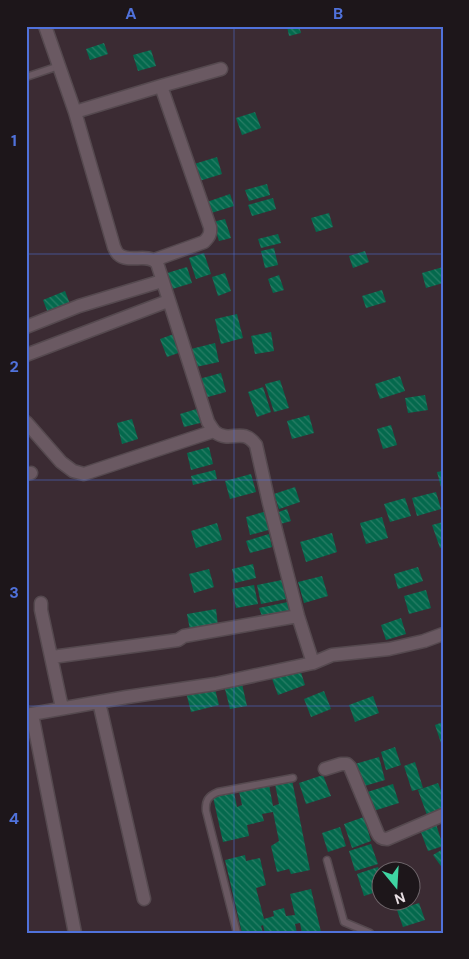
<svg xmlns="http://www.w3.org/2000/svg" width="469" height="959" viewBox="0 0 469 959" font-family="'DM Sans',sans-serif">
<defs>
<pattern id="building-back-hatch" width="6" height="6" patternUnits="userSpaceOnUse" patternTransform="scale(1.25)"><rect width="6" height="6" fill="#04694d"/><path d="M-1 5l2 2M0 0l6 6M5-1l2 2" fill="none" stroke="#297e66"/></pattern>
</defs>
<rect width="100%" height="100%" fill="#3b2b33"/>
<path fill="url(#building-back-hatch)" d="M287 26H299L301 33 289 36Z
M104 43 108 54 90 60 86 49Z
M151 50 156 66 138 71 133 55Z
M255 112 261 128 242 135 236 118Z
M217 157 222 174 196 182 191 165Z
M267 184 270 195 249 201 245 190Z
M230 194 234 206 208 214 204 203Z
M273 198 276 209 252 216 248 205Z
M329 213 333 227 316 232 311 218Z
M225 219 231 238 219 241 213 222Z
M278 234 281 243 261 248 258 239Z
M274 248 278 265 265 268 261 251Z
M365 251 369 262 353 268 349 256Z
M204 253 211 274 196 279 189 258Z
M187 267 192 283 169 290 164 274Z
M443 267V283L426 288 422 273Z
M225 273 231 291 218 296 212 277Z
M279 275 284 290 273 293 268 279Z
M382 290 386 302 366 308 362 296Z
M65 291 70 304 48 313 43 300Z
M237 314 243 338 221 344 215 319Z
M271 332 274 351 255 354 251 336Z
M174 334 181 352 167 357 160 339Z
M215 343 219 362 191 368 187 350Z
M221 373 226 392 204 398 199 379Z
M400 376 405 391 380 399 375 384Z
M280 380 289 408 274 412 265 384Z
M263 387 271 412 257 417 248 392Z
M425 395 428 410 408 413 405 398Z
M200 408 204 422 184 427 180 414Z
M309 415 314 433 292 439 287 421Z
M132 419 138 439 122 444 117 423Z
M391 425 397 445 383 449 377 429Z
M209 447 213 464 191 470 187 453Z
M215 470 217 479 193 485 191 476Z
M443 471V491H442L437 472Z
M251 474 256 492 230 499 225 481Z
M295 487 300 502 279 509 274 494Z
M436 492 441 509 417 516 412 498Z
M405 498 411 516 390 522 384 504Z
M287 509 291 521 277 525 273 514Z
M267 511 272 529 250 535 246 517Z
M382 517 388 538 366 544 360 523Z
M443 522V547L440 548 432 525Z
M217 523 222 540 196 548 191 531Z
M332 533 337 552 306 562 300 542Z
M269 534 272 547 250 553 246 541Z
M253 564 256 578 235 583 232 569Z
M418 567 423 581 398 589 394 574Z
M209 569 214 587 194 593 189 574Z
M322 576 328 596 304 603 298 582Z
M287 579 291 598 261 604 257 585Z
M254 585 258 604 236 608 232 589Z
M426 590 431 608 409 614 404 596Z
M288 602 290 612 262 616 259 608Z
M216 609 218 626 190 630 187 614Z
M401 618 406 634 386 640 381 625Z
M299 666 305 685 278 695 271 676Z
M242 684 247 706 230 709 225 689Z
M214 685 219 705 191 712 186 692Z
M324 691 331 709 311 717 304 699Z
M373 696 379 713 355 722 349 705Z
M443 722V742L441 743 435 725Z
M395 747 401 765 386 770 381 752Z
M379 757 385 780 361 787 355 764Z
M415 762 423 788 412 791 404 766Z
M323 775 331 796 306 804 299 783Z
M292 780 310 870 291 874 289 869 277 872 271 846 279 841 273 812 262 814 264 821 247 825 249 836 223 842 213 797 234 792 237 807 242 805 239 791 269 785 273 806 279 804 275 784Z
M438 783 443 796V812L428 818 418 790Z
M393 784 399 803 370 812 364 793Z
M364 817 371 841 352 848 344 824Z
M435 821 443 846 428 851 419 827Z
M340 827 346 846 328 852 322 833Z
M371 844 378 864 355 871 349 851Z
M443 849V869L433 855Z
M245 855 246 861 260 858 266 885 256 888 264 919 274 916 273 911 284 908 286 916 295 915 290 894 311 889 321 932 302 933 300 923 295 924 297 933H265L263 925 261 926 263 933H242L225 860Z
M378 867 382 880V890L364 896 357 874Z
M412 870 419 894 412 897Z
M419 903 425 920 403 927 397 910Z"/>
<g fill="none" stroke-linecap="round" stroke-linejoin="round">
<g stroke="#55494f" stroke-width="9">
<path id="lane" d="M26 77 59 66
M327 860 344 922 370 933
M237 933 206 811C205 801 208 796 218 792L293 778"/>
</g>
<g stroke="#55494f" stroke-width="15">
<path id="street" d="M45 26 75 112 114 247C115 249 116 252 118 254 129 264 147 252 157 263L208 422C210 425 212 429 215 432 231 444 242 426 256 445L269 503 298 616 313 663 332 655 389 649 424 641 443 634
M75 112 161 86 221 69
M154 260 204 242C209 237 211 234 210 227L161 86
M26 327 79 306 162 281
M26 355 168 301
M26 422 61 462 73 471 84 474 214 431
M26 474 31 473
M41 603V610L62 708
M52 657 178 640 184 636 298 616
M99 702 144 899
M32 714 75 933
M26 715 127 697 215 684 313 663
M325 769 341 764H347L350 767 377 832C379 837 381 839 387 839L443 815"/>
</g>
<use href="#lane" stroke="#6a5962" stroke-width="6"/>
<use href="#street" stroke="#6a5962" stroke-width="12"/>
</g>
<path fill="none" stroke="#5072db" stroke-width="1" stroke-opacity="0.55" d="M234 26V933M26 254H443M26 480H443M26 706H443"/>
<rect width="469" height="959" fill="none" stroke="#1d161a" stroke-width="55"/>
<g transform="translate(396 886) rotate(162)"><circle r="24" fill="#1d161a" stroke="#6f666b"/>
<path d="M0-4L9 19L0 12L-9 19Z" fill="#3fd4a2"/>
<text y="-8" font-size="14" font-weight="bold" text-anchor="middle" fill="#e9dfe4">N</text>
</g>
<rect x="28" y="28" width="414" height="904" fill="none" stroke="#5072db" stroke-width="2"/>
<g font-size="16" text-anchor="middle" font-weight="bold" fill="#5072db">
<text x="131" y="19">A</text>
<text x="338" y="19">B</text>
<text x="14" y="146">1</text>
<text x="14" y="372">2</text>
<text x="14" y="598">3</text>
<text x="14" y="824">4</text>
</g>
</svg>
